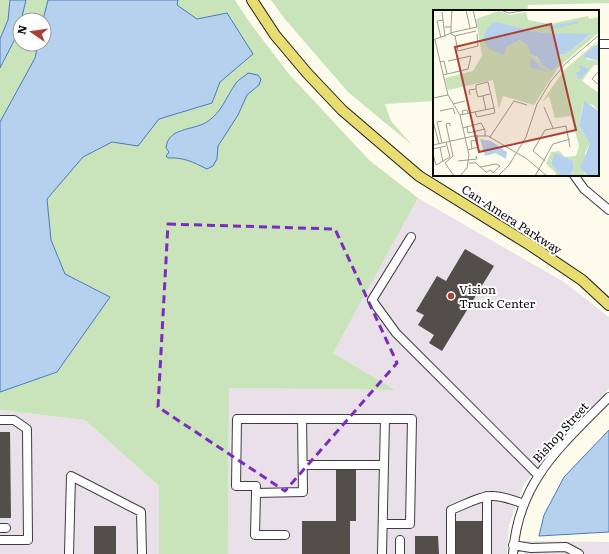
<svg xmlns="http://www.w3.org/2000/svg" width="609" height="554" viewBox="0 0 609 554" font-family="Literata,serif">
<rect width="100%" height="100%" fill="#fdfcec"/>
<path fill="#e9e0e9" d="M418 198 564 282 609 317V388L524 484 509 525 507 554H228L229 388 394 390 333 353Z
M0 410 85 420 159 486V554H0Z
M524 541 609 542V554H524Z"/>
<path fill="#c9e3ba" fill-rule="evenodd" d="M0 0H10L8 20 0 39Z
M26 0H48L43 20H21Z
M178 0H235L247 19 289 74 369 160 418 198 333 353 395 390 229 388 228 554H159V486L85 420 0 410V392L57 372 110 297 65 274 51 240 47 199 83 157 112 142 138 146 159 119 212 103 220 82 253 54 197 19 177 5ZM248 73 258 75 259 85 247 95 238 115 218 146 217 159 207 169C193 162 183 157 168 158L166 156 180 130C219 124 217 110 236 83 239 79 244 77 248 73Z
M271 0H609V3L528 5 527 11H434V101L385 104 391 121 412 145 348 92 284 18Z
M20 24V44H38L35 58 0 122V68L18 33Z"/>
<path fill="#b6d1ee" stroke="#467bbc" d="M10 0H26L18 33 0 68V39L8 20Z
M48 0H178L177 5 197 19 227 13 253 54 220 82 212 103 159 119 138 146 112 142 83 157 47 199 51 240 65 274 110 297 57 372 0 392V122L35 58 38 44H44L43 20Z
M248 73 258 75 261 79 259 85 247 95 238 115 218 146 217 159 213 166 207 169C193 162 183 157 168 158L166 156 169 152 166 148C168 127 192 131 207 122 222 112 226 97 236 83 239 79 244 77 248 73Z
M609 430V532L539 536 544 515 564 477Z"/>
<path fill="#524e49" d="M465 249 494 266 442 351 429 343 434 335 418 325 424 315 416 311 437 276 446 281Z
M0 432H10L11 518H0Z
M336 470H356V521H350V554H302V521H336Z
M456 521H482V554H456Z
M94 526H116V554H94Z
M415 536H438L439 554H415Z"/>
<g fill="none" stroke-linecap="round" stroke-linejoin="round">
<g stroke="#3e3e3e" stroke-width="10">
<path id="minor" d="M598 44H609
M574 175 584 189 609 210
M411 237 372 300 396 333 538 475
M0 420H14L27 429 28 540H0
M303 465H384
M256 493V486H236L237 419H385L382 554
M487 496V554
M384 524H410L412 419H385
M0 528H6
M285 535H255L256 493 303 492 302 419
M513 545 531 548 566 547 579 554
M69 554 71 476 141 512 142 554
M400 554V540
M451 554V510C485 496 488 490 524 504
M513 554C518 481 561 446 609 397"/>
</g>
<g stroke="#1c1c1c" stroke-width="12">
<path id="major" d="M252 0 275 35 307 73 342 110 419 176 530 245 582 280 609 305"/>
</g>
<use href="#minor" stroke="#fff" stroke-width="8"/>
<use href="#major" stroke="#e8dd70" stroke-width="10"/>
</g>
<path fill="none" stroke="#7b2cbf" stroke-width="3" stroke-dasharray="8 5" stroke-linejoin="round" d="M168 224 335 229 397 363 285 491 158 407Z"/>
<circle fill="#aa4134" stroke="#fff" stroke-width="1.5" cx="451" cy="296" r="4"/>
<g text-anchor="middle" dominant-baseline="central" stroke-width="4" stroke-linejoin="round" paint-order="stroke">
<g font-size="12" fill="#0b0b0b" stroke="#fff">
<text transform="translate(512 219) rotate(33)">Can-Amera Parkway</text>
<text transform="translate(560 432) rotate(-48)">Bishop Street</text>
</g>
<g font-size="12" fill="#0b0b0b" stroke="#fff" text-anchor="start">
<text x="459" y="289">Vision<tspan x="459" dy="14">Truck Center</tspan></text>
</g>
</g>
<g transform="translate(433 10)">
<rect width="166" height="166" fill="#fdfcec"/>
<path d="M66 1 77 5 93 2 95 10 117 14 155 6 156 9 166 7V22L125 58 101 95 70 86 66 99 60 70 15 80 12 68 40 61 49 46 43 9ZM61 13 110 23 157 25 133 44 124 45 123 49 109 55 94 35 85 30 73 37ZM166 30 153 49 166 51V55H161L149 71 166 83V101L160 95 150 93 146 115 157 134 152 143 151 163 155 166H137L141 158 140 151 131 148 127 144 123 143 118 151 128 166H122L123 163 113 154 118 142 127 141 131 147 143 146 146 136 138 106 122 108 116 86 109 92 131 60Z" fill="#c9e3ba" fill-rule="evenodd"/>
<path d="M144 11 145 13 120 19 94 14 115 17ZM61 12 110 23 158 24 133 44 124 45 125 54 119 61 109 55 104 47 98 44 94 35 86 30 73 37 71 45 56 39 50 29 54 19ZM166 33V51L151 47V45ZM100 49 105 55 116 62 98 58 97 50ZM146 55 156 59 146 70 143 63 148 60ZM151 91 166 101V166H155L147 158 157 134 146 115ZM47 129 58 131 68 138 74 142 73 149 63 143 52 146ZM124 143 140 151 141 158 137 166H128L118 153 121 144Z" fill="#b6d1ee"/>
<path fill="none" stroke="#9c9c92" stroke-width="1" d="M33 0 37 18M67 0 76 3 94 0M10 10 12 27M12 17H18V24M18 17 19 0M18 24 22 26 43 21M22 26 25 41 45 36 44 24M8 28 4 11 10 10 9 2M0 30 21 22 44 17 40 0M2 30 15 85 27 105 36 145 34 158 27 166M7 52 11 51 14 64M166 61 159 69 166 75M10 65 35 59 38 46 15 51M37 85 36 80 43 79 45 87 57 84M50 86 53 100M0 88 15 85M20 94 32 91M111 97 120 118M7 101 20 98 22 104M42 102 44 107 62 103 61 98M27 105 61 98 55 72 43 75V79M30 105 29 101 34 100 35 103M0 111 6 134M9 111 4 112 9 133M17 116V113L13 114 20 146 12 153 21 166M34 116 35 123 52 119M30 118 48 113 52 120V126M57 127 81 91 94 95M0 135 41 126H55L94 149 114 166M7 137 10 152M0 139 13 136M39 139 38 131 45 130M35 140 45 137 44 125M0 144 3 155 17 147 13 132M25 151 44 149 43 146M112 151 100 141 112 120 133 116 137 137M36 153H43L45 155 52 161 53 162H54L58 160 60 163 67 156 63 154 47 157M65 166 76 155 93 127 104 94 118 71 133 53 166 25M102 166 120 134 137 129"/>
<path fill="#aa4134" fill-opacity="0.15" stroke="#aa4134" stroke-width="2" d="M118 14 143 120 46 142 22 37Z"/>
<rect width="166" height="166" fill="none" stroke="#0b0b0b" stroke-width="2"/>
</g>
<g transform="translate(32 32) rotate(283)"><circle r="19" fill="#ffffff" stroke="#9d9d9d"/>
<path d="M0-3L7 15L0 10L-7 15Z" fill="#aa4134"/>
<text y="-6" font-size="11" font-weight="bold" text-anchor="middle" fill="#0b0b0b">N</text>
</g>
</svg>
